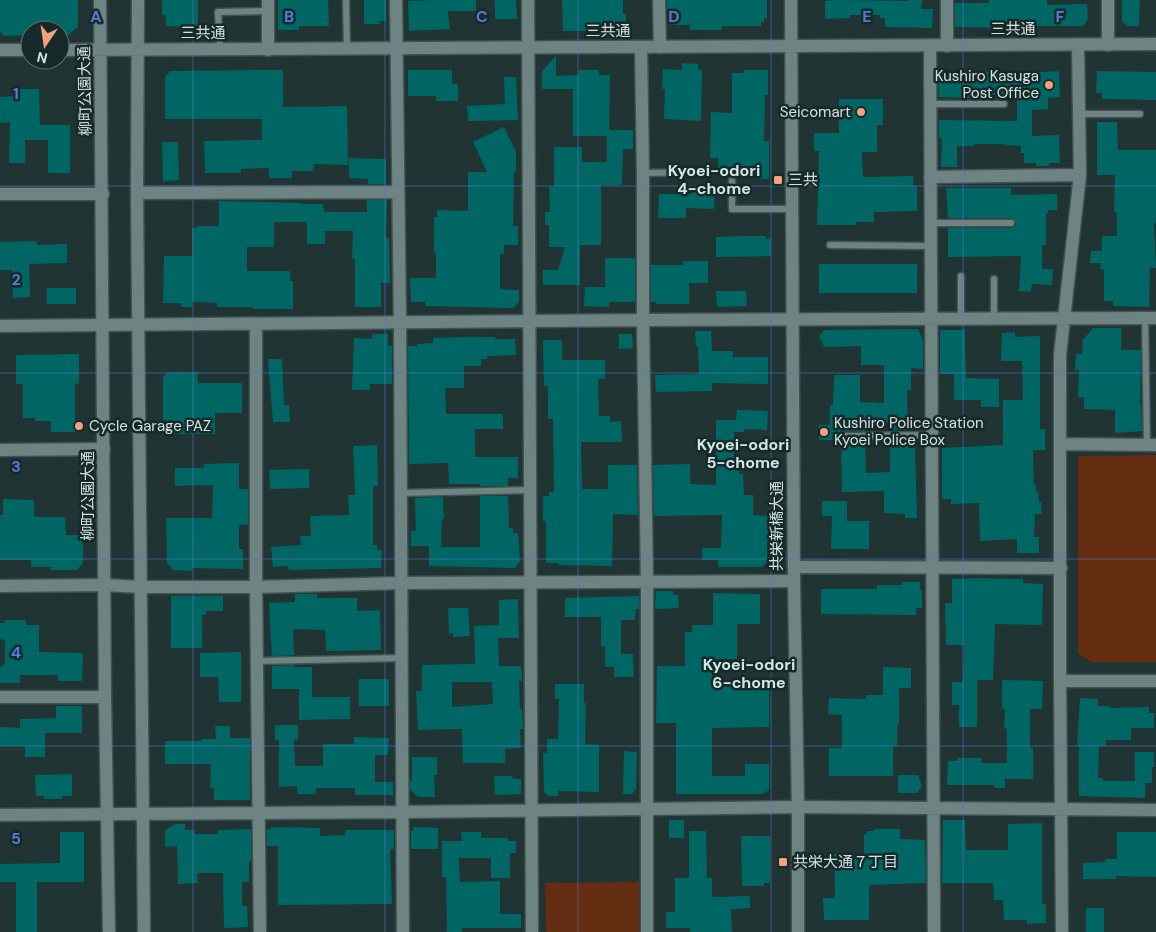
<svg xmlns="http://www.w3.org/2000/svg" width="1156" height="932" viewBox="0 0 1156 932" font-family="'DM Sans','Noto Sans JP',sans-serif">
<rect width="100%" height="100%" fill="#203433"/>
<path fill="#652e13" d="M1156 455V662H1091L1078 653V456Z
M639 882V932H546L545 883Z"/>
<path fill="#006663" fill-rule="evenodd" d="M0 0H78V27L68 35H60V30H30V35L4 36 0 31Z
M162 0H198V27L166 26V15H162Z
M278 0H328L329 26H299V30H278Z
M364 0H386V21H380V24H364Z
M435 0H476V11H448L450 29 409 31 408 1Z
M495 0H516L517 19H495Z
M562 0H623V14H626V31H563Z
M667 0H767V18H764V22H761V26H722V30H690V25H668Z
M837 0 908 1V0H922L921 9H933L932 28 885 27V18H880V15H850V18L825 19V1Z
M989 0H1047V5L1087 4 1088 19 1083 26H1026V28L955 27V3H989Z
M1122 0H1140L1139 26H1127L1122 21Z
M556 56V76L579 75V70H599V75H610L609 130H633V149H623L622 185H601V245H580V285H543V270H558L565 247H549V225H545V212H550L549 187H554V147H582V162H607V136H573V89H542V71Z
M682 63 698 64V69L702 70 701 121 664 119 665 89H662L663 69 682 70Z
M263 70H283V107L347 106 348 165 314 164 313 171H292V178H269V168L241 169V173H205L204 141 262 140V119H165V77L170 71Z
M408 70H452V84H458V101H436V96H408Z
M744 70H768V95H765L764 141H769V179H757V170H718V158H710L711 112 732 113V73H743Z
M1059 71 1060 97 1048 98V109L1032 110V136L1059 135 1060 163H1049V166H1036V163H1024V153H1021V146L1005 145V144H974V146H957V167H941L942 138H939V120L1017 121V97H1006V95H974V98L939 97 938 72H1011V74Z
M1097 71 1156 72V100L1102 99V93H1096Z
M504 77H516L518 120 468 121 467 106 505 104Z
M16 89H39L40 125H70V173H48V140H25V163H9L10 122 0 123V97L16 96Z
M839 99H883V125H877V152H862L863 177 913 176V186H917V211L874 212V222H856V225H817L819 151H814V133H839Z
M1097 122H1117L1118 150H1156V223H1154L1156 268H1150L1149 307 1113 306V301H1104V269H1100L1101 263H1090L1091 251H1102V236H1117V212H1114L1115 175H1097Z
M504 127 516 152V172H514L513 226H518V245H504V254H500V289L519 290V301L514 308 425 306V302H411L410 278H436V253H434V217H437V210L468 211V172H487L473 142Z
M162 142H178L179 180 163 181Z
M349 158 386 159V184H368V179L349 178Z
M946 188H1011V195L1057 194V210H1048V213H1046V245H1042V269H1053L1052 285 1032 284 1031 292 1019 291 1021 256 948 257V228H1011L1015 226 1016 223 1011 218H948Z
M692 189H715L714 209 686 208V218H658L659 194H692Z
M367 200H387L386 238H389L390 283H381V307H355V259H352L353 231H325V244H307V222H274V247H247V271H290V281H293V309H253V307H217V303L192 302V307H181V303H163L164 256H192V228H197V226H219V201L302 203 301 204H323L324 212H367Z
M745 236H766V239L771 238V256L716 257V237Z
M36 241 37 245 67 244V263L29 264 30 297 13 298 12 270H0V242Z
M605 258H635V302H609V307L584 306 585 287H605Z
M683 261H708V283H689V304H656V302H651V265H683Z
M819 264H917V293H819Z
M47 288H76V304H47Z
M716 291H746L747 306 717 307Z
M1093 328H1121V350H1141L1140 405H1141L1142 431 1115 433V410L1084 409V397H1078L1079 370H1075L1076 354H1082L1083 340Z
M918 329 923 340V369L911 368V390H907L908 430H890V422L865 423V431H843L839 436 840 439 844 441H865L866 473 890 472V440H908V448H915L917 518H905V514L884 513V491L842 492 841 440H819V425H830V405H833L834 375H860V402L884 403V365H861V346L824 347 819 336 824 330Z
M940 330H965L966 378 999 379V407H981V400H954V374H940Z
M695 331H711L712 351H733V357H768V384L712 383V391L656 392 655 375 699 374 698 346H696Z
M1015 332V337L1040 336V429H1045V450H1033L1034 485H1036V493L1038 492 1039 502H1041L1042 514H1035L1034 537H1039V553H1017V539L980 541 979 503 951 504V499H942V448L1003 445V400H1023L1022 361H1001L1002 333Z
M372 334H388V346H392V384H370V390H352L354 338 372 339Z
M619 334H632L633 348 619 349Z
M467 337H495V339H515L516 355 487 356V359H481V366H464V388H445L446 414H503V429H475V457H518V478H508V486H480V484H449L448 463 409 464 408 346H417V344L433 343V338Z
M543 340H562V360H605V379H598L599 416H610V422L621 421 622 442H581L582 489H608V465H637L638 515 613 514 612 566 558 565V563H546V521H543V496H549V492H554L553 419H548V386H544Z
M79 354V383L75 384V432H51V421H35V418H23V384H16V355Z
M268 359H282L284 405H289L290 422H273Z
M167 372H198V383H242V413H215V434H167V420H163V377Z
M737 410 768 411 767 430 744 429V432H734V465L735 469H740L739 474H743L744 495H753V515L768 516 767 562 762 567H718V560H702V548H721L722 515 655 516 654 515 653 465 690 464V484L716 485V420H736Z
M377 445 378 486H373V545H377V550H382L381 568 289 570 288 566 273 567 271 547 301 545 300 536H311L310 516 349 515 348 495H355L353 446Z
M239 463V489H248V525H239V549H243V569L192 568V571L173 570 167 563 166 518H212L213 485 175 486V468H204V464Z
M309 469V488L270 489 269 470Z
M480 496H508L509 528H513V533H518L520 561 515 568 429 566V546H411V531H416L415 498 443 497 444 519H442L441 547H480Z
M3 499 34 500V516L36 517H65L66 535H83V563L77 570H51V567H31V560H0V515H3Z
M822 501H847V521H869V549H831L832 516H822Z
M978 578 1023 579V583L1043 584 1042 625 995 624 993 680H977V727H959V705H952V682H963L964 645H946L945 603H952V579Z
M902 582H920V590H922V608H916V615L821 614V589H877V585H902Z
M656 591H673V595H678L679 608 655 609Z
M713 593 760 594V624H737V659H712V683L769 682V727L712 728V776H745V764H769V790L763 794H676V723H656L657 666H685V632H692V625H713Z
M295 594H317V598H357V611L380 610 381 650 326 651 325 630 293 629 294 655 272 656 269 603 295 602Z
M171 596H223V611H206V615H202V648H171Z
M639 596V609H636L635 620H621V654H633L634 677H614V667H605V646H601V617H565V598Z
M518 599 519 638H498L499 666H521L522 681H519L520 709H522L523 729H520L521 748 505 749V763H463L462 729 418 730 416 691H422V665L475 664 474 626 499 625V600ZM452 682H492L493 704 452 707Z
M448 608H468L470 636 453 637V633L449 634Z
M5 620H26V625H39V652L83 653 82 681H58V675H20V683H0V667L5 664V640L0 639V623H5Z
M241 652V702H219L218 677H200V653Z
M294 665V667H312V697H350V719L299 720V689H272V666Z
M883 667 911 668V688H899V725H897V746H893V776H829V748H842V715L828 714 829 698 866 699V695H883Z
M359 679H389V706H359Z
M1002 680 1043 681 1042 709H1030V748H1033V779H1005V788H994V785H947L948 761H957V758H981V763H1007V729L1004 728 1005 709H1002Z
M555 684H584V703H586L585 744 599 745V792L558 791V796H549L544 792 543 753H547V739H558L559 699H555Z
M1080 698 1098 699V706H1110V708L1149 707V713H1154V728H1131V740H1106V746H1099L1098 778H1103V781H1135V752H1154V767H1152V783H1145V798L1079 796V746H1077Z
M56 706H82V733H45V757H25V746H0V727L20 728V719L56 718Z
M275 725H298V740H294L295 766H323V744H354V737L389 738 388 755H375V782H393V795H355V788H316L315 794H297V786L279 787V740H275Z
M215 726H230V738H250V800H214V788H210L211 764H165V741H202V739H216Z
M624 751 637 752 636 789 632 794H623Z
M412 757H437V775H434L435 797H418L410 789V781H412Z
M72 774V796H62V799H44V796H36L35 775Z
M898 775H918L922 786 917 793H898Z
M494 776H512L513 779H521V794L495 795Z
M669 820H684V838H669Z
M943 820H965L966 850H1008V824L1042 823V904H1046V923L1027 924V920H1004L1003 900H994L993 883H942Z
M176 824H185V830H195V834H218V830L251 829V861H249V882H242V906H247L248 927 224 928 223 873H197L198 883 178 884 177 846 165 847V830Z
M271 827 320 828V836L345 835V830H394V849H390L392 904 278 905V846H267V829H271Z
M413 827 438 828V849H411V831H413Z
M874 829H900V839L925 840 926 883 869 885V920H824L823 898H835L834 854H864V834H867V831H874Z
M689 831H706L707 878H712V897L750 896V908L731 909 732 932H690V928H666V912H675V878H689Z
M60 832H84V882H37V932H16V882H0V864L60 863Z
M461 832H481V838H508V841H516V853H510V878H491V858H459L460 882 500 881V914H521V928H462V932H447L446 877H442V841H462Z
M1117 832H1156V877L1116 876V879H1083V863L1105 862V859H1117Z
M741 836H770V883H764V886H742Z
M1086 908H1104V932H1086Z"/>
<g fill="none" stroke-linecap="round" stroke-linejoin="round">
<g stroke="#415251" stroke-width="9">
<path id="service" d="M346 0 347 49
M220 49 218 12 268 11
M930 104H1004
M1079 114H1140
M643 173 706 172
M732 180V209H792
M931 223H1011
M830 245 931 246
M961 276V319
M1145 318 1147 445
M994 319V279
M844 436 931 435
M400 493 531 490
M257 661 401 658"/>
</g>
<g stroke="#415251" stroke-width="15">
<path id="minor" d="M268 0V50
M396 0 400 323 403 932
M528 0 532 932
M659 0 660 47
M947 0V46
M1108 0V45
M930 46 934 932
M641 47 643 173V320L647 582V932
M930 177 1080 175
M137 193 398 192
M0 194H103
M256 324V587L260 932
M0 326 643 320 1156 318
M1060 444 1156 445
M0 450 104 449
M794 567 1061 568
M0 586 104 585 142 587H256L400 583 794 581
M1060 681H1156
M0 697H105
M0 815 401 812 798 807 1156 810
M1062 932 1060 681V355L1080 175 1078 45"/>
</g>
<g stroke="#415251" stroke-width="15">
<path id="tertiary" d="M100 0 105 697 109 932
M138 0 137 193 144 932
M791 0 794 581 798 807V932
M0 50H30
M60 50 1156 44"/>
</g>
<use href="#service" stroke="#6e8483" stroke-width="6"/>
<use href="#minor" stroke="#6e8483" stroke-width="12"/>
<use href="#tertiary" stroke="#6e8483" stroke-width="12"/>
</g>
<path fill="none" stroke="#547ada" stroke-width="1" stroke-opacity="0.55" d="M193 0V932M385 0V932M578 0V932M771 0V932M963 0V932M0 186H1156M0 373H1156M0 559H1156M0 746H1156"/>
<g fill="#f1a17d" stroke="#162a29" stroke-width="2">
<circle cx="1049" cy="85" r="5"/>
<circle cx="861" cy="112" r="5"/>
<rect x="773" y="175" width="10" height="10" rx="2.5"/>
<circle cx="79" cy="426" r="5"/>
<circle cx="824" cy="432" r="5"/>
<rect x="778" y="857" width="10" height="10" rx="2.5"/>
</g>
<g text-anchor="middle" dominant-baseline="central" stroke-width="5" stroke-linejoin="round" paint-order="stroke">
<g font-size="15" fill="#d5e1e0" stroke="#162a29">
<text x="1013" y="29">三共通</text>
<text x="608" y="31">三共通</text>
<text x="203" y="33">三共通</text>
<text transform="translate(85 91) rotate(-91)">柳町公園大通</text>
<text transform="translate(88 496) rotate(-90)">柳町公園大通</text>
<text transform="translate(777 526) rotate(-90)">共栄新橋大通</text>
</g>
<g font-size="15" fill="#d5e1e0" stroke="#162a29" text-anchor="start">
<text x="1039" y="76" text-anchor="end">Kushiro Kasuga<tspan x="1039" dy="17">Post Office</tspan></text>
<text x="851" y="112" text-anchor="end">Seicomart</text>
<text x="788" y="180">三共</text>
<text x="834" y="423">Kushiro Police Station<tspan x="834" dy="17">Kyoei Police Box</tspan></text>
<text x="89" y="426">Cycle Garage PAZ</text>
<text x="793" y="862">共栄大通７丁目</text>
</g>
<g font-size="16" font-weight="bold" fill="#cfe7e5" stroke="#162a29">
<text x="714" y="170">Kyoei-odori<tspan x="714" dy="18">4-chome</tspan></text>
<text x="743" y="444">Kyoei-odori<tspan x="743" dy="18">5-chome</tspan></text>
<text x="749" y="664">Kyoei-odori<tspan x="749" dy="18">6-chome</tspan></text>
</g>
</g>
<g font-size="16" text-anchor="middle" font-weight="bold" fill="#547ada" stroke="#162a29" stroke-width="5" stroke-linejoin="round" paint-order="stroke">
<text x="96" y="22">A</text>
<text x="289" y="22">B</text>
<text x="482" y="22">C</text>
<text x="674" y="22">D</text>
<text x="867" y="22">E</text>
<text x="1060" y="22">F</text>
<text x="16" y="99">1</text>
<text x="16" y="285">2</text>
<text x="16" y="472">3</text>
<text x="16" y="658">4</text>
<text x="16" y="844">5</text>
</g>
<g transform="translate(45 45) rotate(193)"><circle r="24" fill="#162a29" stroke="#627372"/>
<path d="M0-4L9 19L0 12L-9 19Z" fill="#f1a17d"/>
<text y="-8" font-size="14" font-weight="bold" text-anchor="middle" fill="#d5e1e0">N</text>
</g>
</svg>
